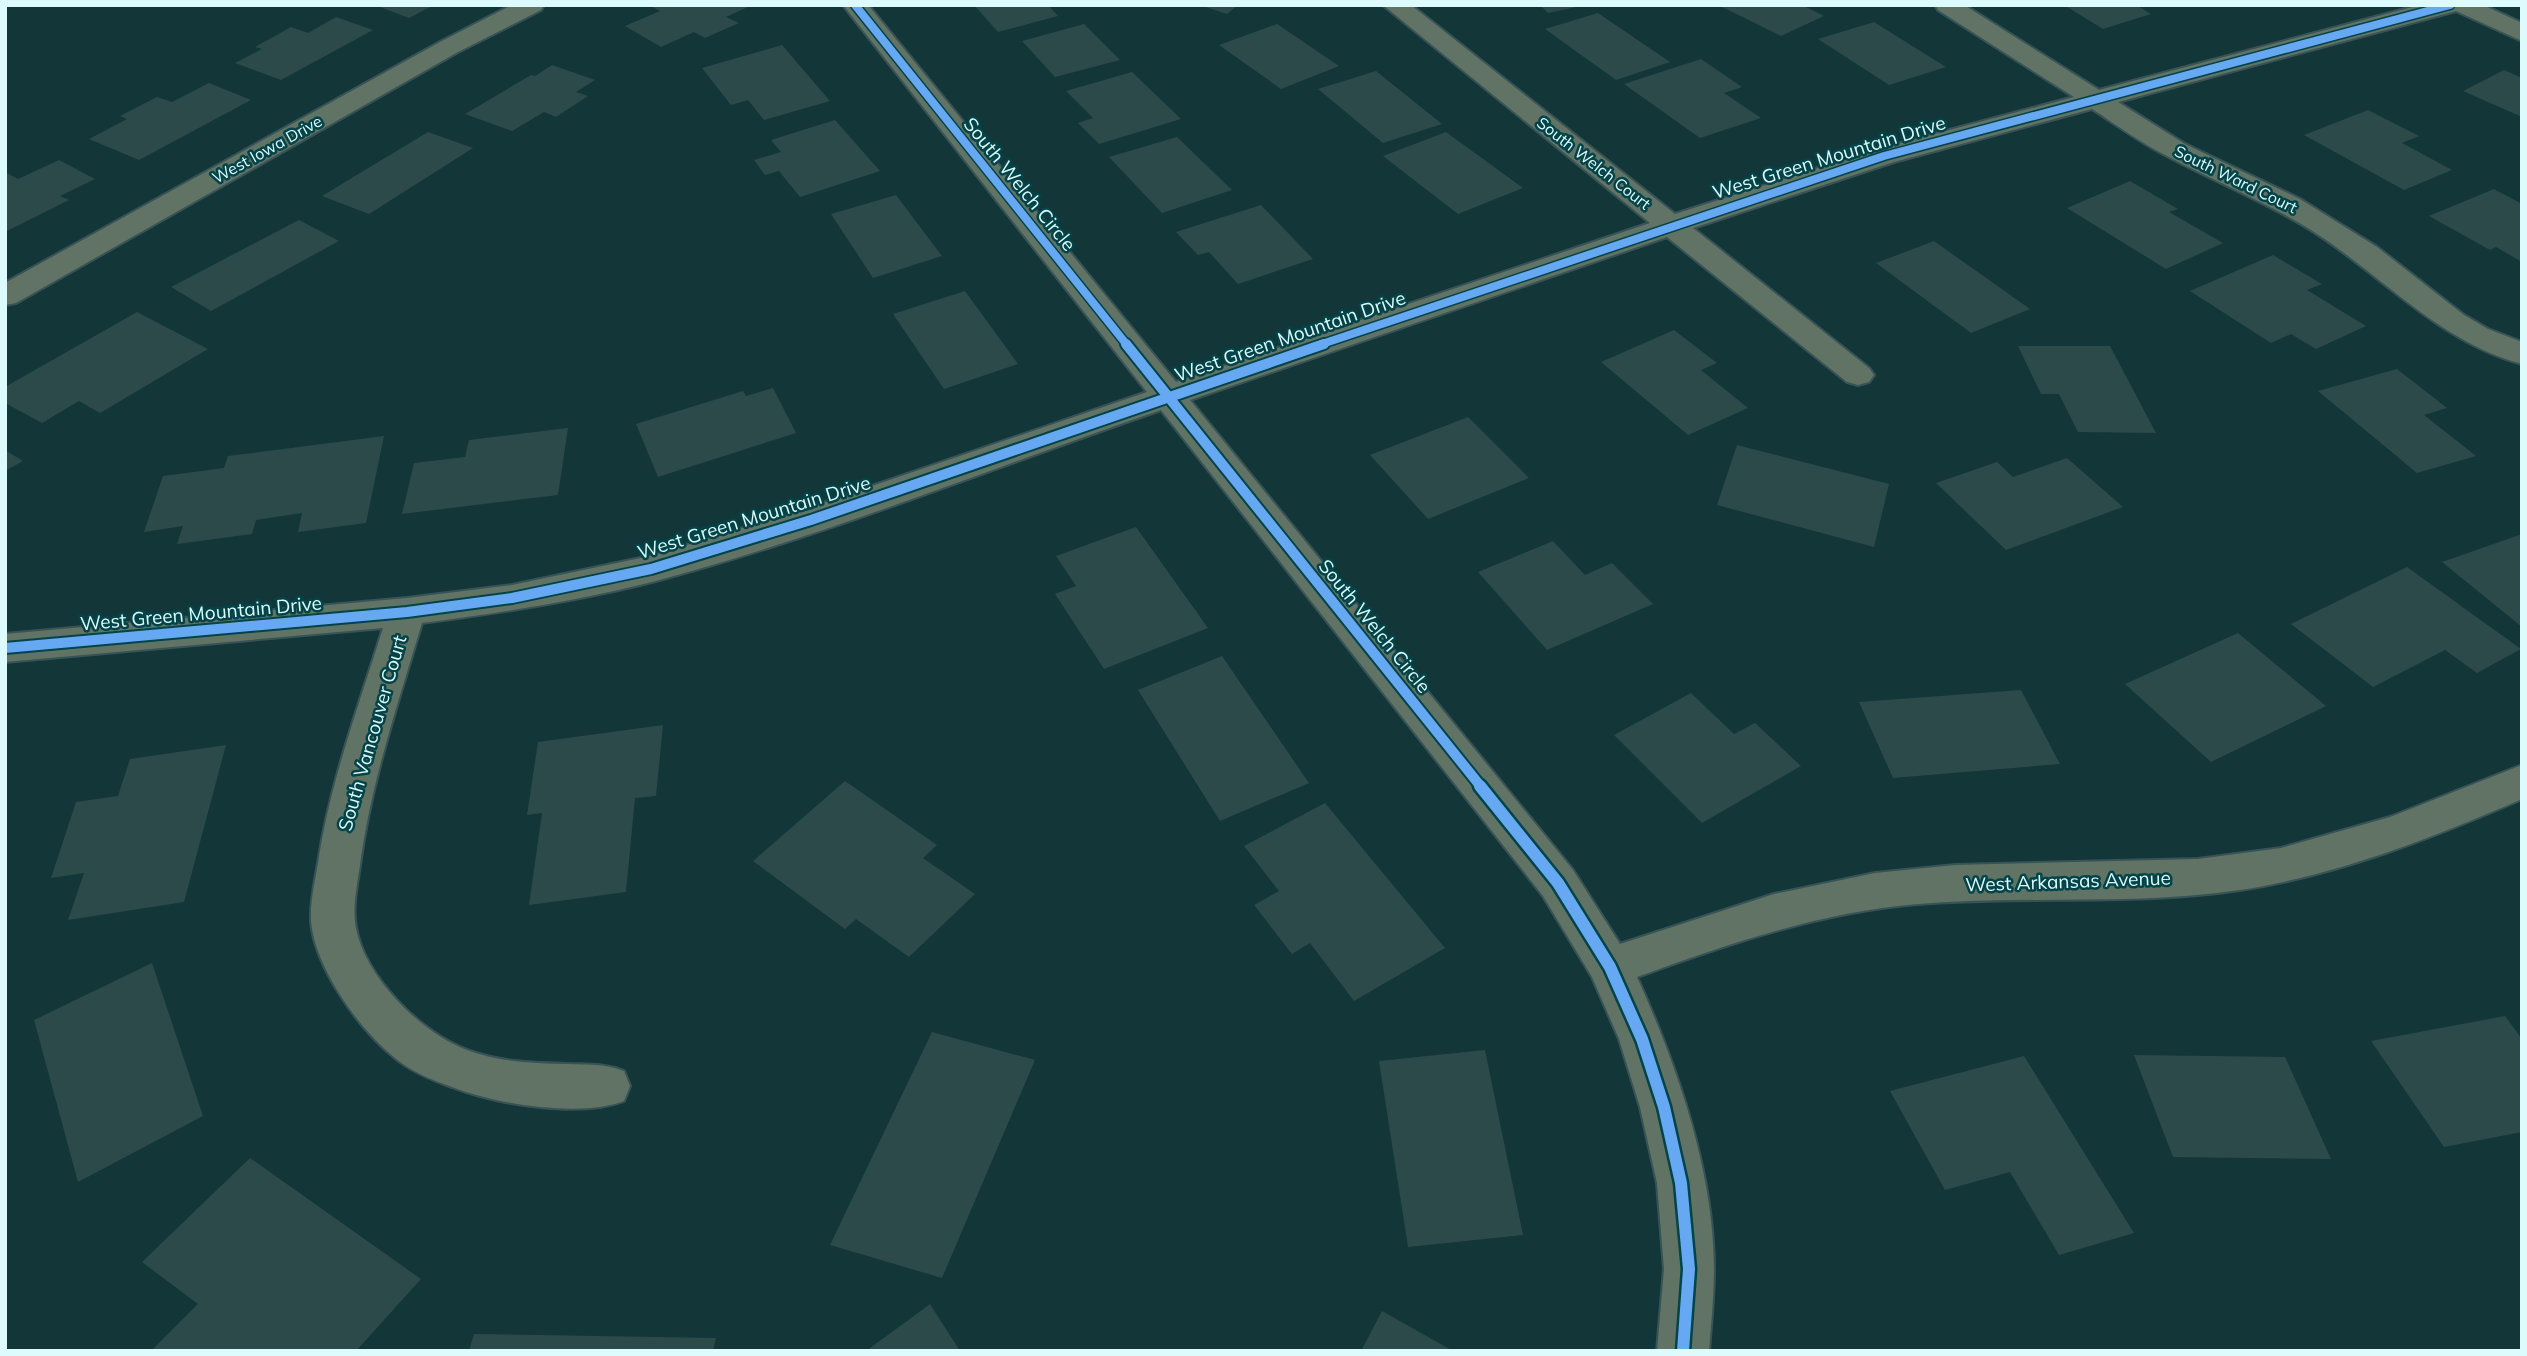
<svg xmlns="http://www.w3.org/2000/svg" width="2527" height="1356" viewBox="0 0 2527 1356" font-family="Mulish,sans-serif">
<rect width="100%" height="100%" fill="#133639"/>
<path fill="#2c4a4a" d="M375 5H434L409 18Z
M656 5H752L726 17 739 23 705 38 694 32 661 47 625 26 660 11 653 7Z
M974 5H1048L1058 16 998 32Z
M1200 5H1238L1227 14Z
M1540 5H1581V6L1548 13Z
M1718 5H1802L1824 16 1781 36Z
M2064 5H2136L2151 14 2103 29Z
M1598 13 1670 62 1616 80 1545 29Z
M336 17 373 30 281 80 235 63 262 49 255 47 291 27 308 33Z
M1874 22 1946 67 1889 85 1818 39Z
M1084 24 1120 60 1055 77 1022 41Z
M1277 24 1339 66 1281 89 1219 45Z
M782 45 830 101 764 120 748 100 731 105 702 68Z
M1701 59 1742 87 1724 93 1761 118 1700 138 1624 84Z
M552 65 595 80 576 92 588 96 556 117 544 112 512 131 465 114 531 75 535 76Z
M2504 70 2522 78V117L2463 91Z
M1376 71 1442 124 1383 143 1318 89Z
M1132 72 1181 119 1099 144 1078 123 1093 118 1066 91Z
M209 83 251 100 139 160 89 139 127 119 120 116 157 97 172 102Z
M2368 110 2419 136 2402 143 2452 170 2404 190 2304 135Z
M835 120 880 171 800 197 779 171 765 175 754 160 781 152 771 140Z
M428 132 473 148 369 214 322 196Z
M1446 132 1523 188 1458 214 1383 156Z
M1177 137 1232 190 1162 213 1109 157Z
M59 160 95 179 60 196 69 200 5 232V172L18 179Z
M2130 181 2178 209 2169 212 2223 243 2166 269 2067 208Z
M2494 189 2522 204V262L2496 247 2490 250 2429 216Z
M896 195 942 256 873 278 831 214Z
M1261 205 1313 259 1238 284 1209 252 1198 255 1176 232Z
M299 220 339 241 211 311 171 287Z
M1934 241 2030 309 1971 333 1876 263Z
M2273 255 2322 284 2307 290 2366 326 2316 349 2291 334 2271 343 2190 291Z
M965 291 1018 364 944 389 893 314Z
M137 312 208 349 100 413 79 401 42 423 5 403V387Z
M1674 330 1717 363 1701 370 1748 408 1688 435 1601 362Z
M2018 346H2110L2156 433 2078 432 2059 394H2041Z
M2397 369 2447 408 2424 415 2476 456 2417 473 2318 391Z
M773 388 796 433 658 477 636 424 743 391 746 396Z
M1468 417 1529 478 1428 519 1370 455Z
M568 428 558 495 402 514 414 463 465 457 469 440Z
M384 436 366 523 298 532 302 513 256 520 252 534 177 544 183 526 144 532 163 476 224 468 228 456Z
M1737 445 1889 484 1874 547 1717 505Z
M5 450 23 461 5 471Z
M2067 458 2123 507 2006 550 1936 483 1997 462 2013 477Z
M1136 527 1208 628 1104 669 1055 594 1076 586 1056 556Z
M2522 534V627L2442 562Z
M1553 541 1585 575 1612 563 1653 604 1547 650 1478 572Z
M2407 567 2521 649 2477 673 2445 650 2373 687 2291 624Z
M2238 633 2326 706 2211 762 2125 684Z
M1222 656 1309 783 1220 821 1138 690Z
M2021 690 2060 764 1893 778 1859 702Z
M1691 693 1734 734 1755 723 1801 766 1702 823 1614 735Z
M663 725 656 796 635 798 626 892 529 905 542 813 527 815 538 742Z
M226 745 184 902 68 920 84 873 51 878 76 802 118 796 130 759Z
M845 781 937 845 923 858 975 894 909 957 856 919 845 929 753 861Z
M1325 803 1445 948 1354 1001 1310 943 1292 954 1254 905 1279 891 1244 846Z
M152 963 203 1116 78 1182 34 1020Z
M2505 1016 2522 1039V1132L2444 1147 2371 1041Z
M932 1032 1035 1060 942 1278 830 1245Z
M1485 1050 1523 1235 1408 1247 1379 1061Z
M2134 1055 2285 1057 2331 1159 2173 1157Z
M2024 1056 2134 1233 2059 1255 2010 1172 1945 1190 1890 1091Z
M250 1158 421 1279 356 1351H151L198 1304 142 1262Z
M930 1304 960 1351H866Z
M1382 1311 1453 1351H1361Z
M474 1334 716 1338 713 1351H469Z"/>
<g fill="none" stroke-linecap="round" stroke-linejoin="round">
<g stroke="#375355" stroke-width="4">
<path id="minor" d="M512 5H544L541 10 458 52 16 303 5 305V283L440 42Z
M843 5H868L1176 382 1650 223 1383 5H1411L1675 214 1874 150 2074 97 1938 10 1935 5H1964L2099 90 2420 5H2483L2522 23V41L2456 11 2118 102 2185 144 2300 199 2377 247 2464 315 2488 329 2522 342V364C2439 342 2382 275 2311 230 2266 202 2216 182 2169 157 2142 144 2117 125 2092 109L1894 162 1693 228 1869 368 1874 375 1869 382 1858 385 1847 382 1667 237 1190 400 1573 870 1620 944 1774 894 1875 873 1955 865 2198 859 2281 848 2390 817 2522 765V799C2432 838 2338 875 2240 890 2134 906 2025 895 1918 904 1820 912 1728 944 1637 977 1677 1066 1714 1171 1714 1270 1714 1297 1711 1324 1709 1351H1657L1664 1269 1657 1183 1640 1107 1619 1039 1592 977 1543 896 1161 410C992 468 825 536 652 582 577 601 499 613 422 623 398 703 371 782 360 865 357 886 352 908 356 928 365 977 421 1033 467 1050 498 1062 533 1063 566 1064 587 1065 604 1063 624 1071L630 1086 624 1101C580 1118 495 1104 452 1087 432 1080 412 1072 395 1058 359 1029 315 968 311 921 310 902 315 881 318 863 330 782 359 705 383 628L5 662V634L407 598 512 585 650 556 799 511 1147 392Z"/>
</g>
<use href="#minor" fill="#617365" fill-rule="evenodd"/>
<g stroke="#034449" stroke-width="11">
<path id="cycleway-far2" d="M855 5 1127 345
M1319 345 1884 156 2450 5"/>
</g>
<g stroke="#034449" stroke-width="14">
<path id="cycleway-far1" d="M1126 344 1482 788
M5 648 407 612 512 598 651 569 811 520 1324 344"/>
</g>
<g stroke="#034449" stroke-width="17">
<path id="cycleway" d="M1480 786 1558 883 1610 967 1642 1039 1664 1107 1681 1183 1689 1269 1683 1351"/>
</g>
<use href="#cycleway-far2" stroke="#66a8f1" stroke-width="8"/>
<use href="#cycleway-far1" stroke="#66a8f1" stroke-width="10"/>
<use href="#cycleway" stroke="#66a8f1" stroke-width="12"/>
</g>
<g text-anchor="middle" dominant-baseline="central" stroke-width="5" stroke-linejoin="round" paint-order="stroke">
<g font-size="16" fill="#ddfafc" stroke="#034449">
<text transform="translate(267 149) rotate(-29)">West Iowa Drive</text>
<text transform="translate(1594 163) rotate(38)">South Welch Court</text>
<text transform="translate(2236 179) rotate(26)">South Ward Court</text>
</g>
<g font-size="19" fill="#ddfafc" stroke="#034449">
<text transform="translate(1829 157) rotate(-17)">West Green Mountain Drive</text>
<text transform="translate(1020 184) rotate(51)">South Welch Circle</text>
<text transform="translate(1290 336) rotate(-19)">West Green Mountain Drive</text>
<text transform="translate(754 517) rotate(-17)">West Green Mountain Drive</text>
<text transform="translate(201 613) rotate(-5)">West Green Mountain Drive</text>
<text transform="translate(1375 626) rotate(51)">South Welch Circle</text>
<text transform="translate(372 733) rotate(-74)">South Vancouver Court</text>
<text transform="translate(2068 881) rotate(-2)">West Arkansas Avenue</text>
</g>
</g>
<rect width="2527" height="1356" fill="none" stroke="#ddfafc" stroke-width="14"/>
</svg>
